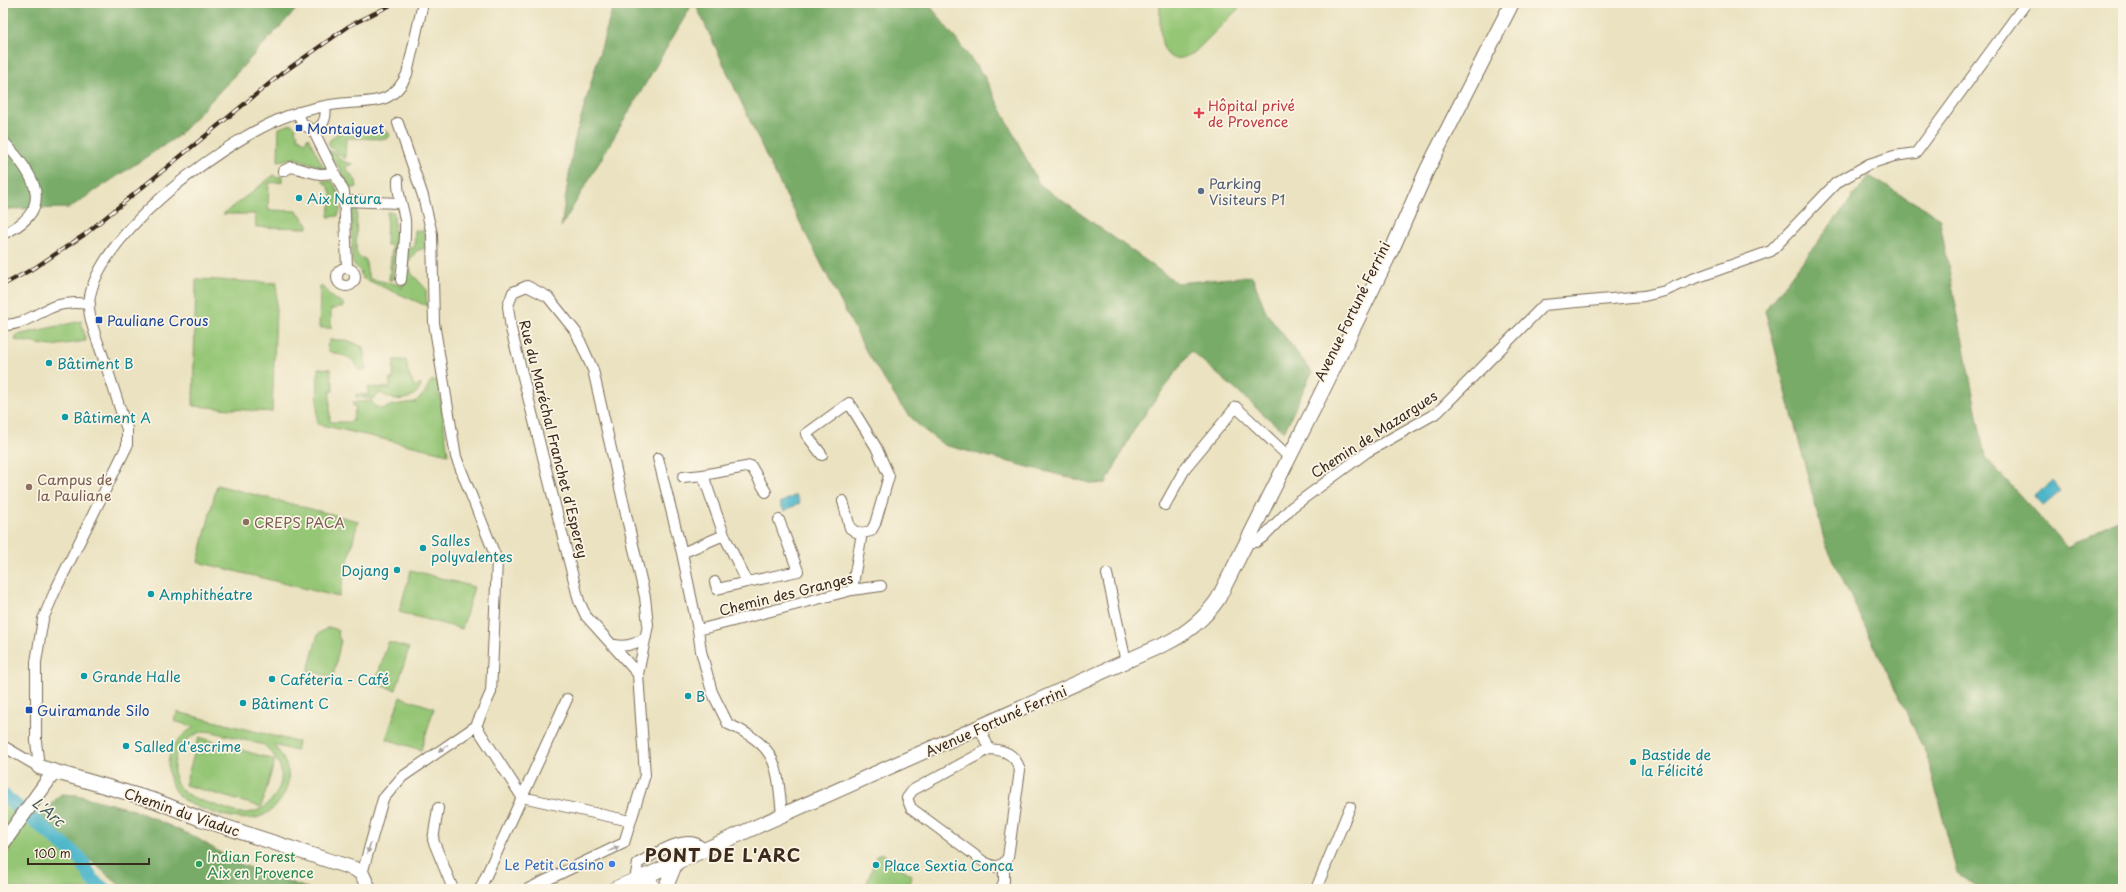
<svg xmlns="http://www.w3.org/2000/svg" width="2126" height="892" viewBox="0 0 2126 892" font-family="'Playpen Sans',sans-serif">
<rect width="100%" height="100%" fill="#fcf5e5"/>
<filter id="ink" filterUnits="userSpaceOnUse"><feTurbulence type="fractalNoise" baseFrequency=".025" numOctaves="2"/><feDisplacementMap in="SourceGraphic" scale="8" xChannelSelector="R" yChannelSelector="G"/><feConvolveMatrix kernelMatrix="1 2 1 2 8 2 1 2 1" color-interpolation-filters="sRGB"/></filter>
<filter id="wash" filterUnits="userSpaceOnUse"><feTurbulence type="fractalNoise" baseFrequency=".012" numOctaves="4" result="noise"/><feDisplacementMap in="SourceGraphic" scale="16" xChannelSelector="R" yChannelSelector="G"/><feGaussianBlur stdDeviation="0.9" result="paint"/><feColorMatrix in="noise" values="0 0 0 0 0 0 0 0 0 0 0 0 0 0 0 0 0 1.4 0 .05"/><feComposite in="paint" operator="in"/></filter>
<g filter="url(#wash)">
<rect width="100%" height="100%" fill="#eae2c0"/>
<path fill="#95c676" stroke="#68784a" fill-rule="evenodd" d="M1160 3H1244L1195 52C1156 76 1160 27 1160 3Z
M291 124 296 128 295 131 298 134 297 137 305 142 308 137 324 168 323 170 318 172V166L295 158 278 161 279 128Z
M359 129 388 132 390 136 386 139 346 138 345 159 329 146V141L341 130Z
M328 151 335 153 342 161 353 164 345 167 356 181 357 187 349 189 347 181 335 161H332Z
M274 175 277 178 282 175V182L269 183 268 210 298 211V215H301L303 220 308 224V228L256 227 255 214H223Z
M322 181H332C338 189 343 207 338 216L328 217C330 201 337 193 322 181Z
M357 207 356 252 359 257 366 260 367 271 370 279 400 285 402 288 408 248H414L415 230 425 231V248L416 251 408 263 412 274 426 289 427 306 362 278 360 271 352 262V209Z
M387 212H394L395 244 392 280H389L392 245H386Z
M196 279 277 283 272 412 193 406Z
M320 286 324 288 331 297 343 303 344 307H337L336 309H331V328H319Z
M81 321 86 341 51 346 15 340 17 335Z
M330 340H347L363 347 366 370H359C350 352 343 358 329 351L327 346Z
M394 360H406L408 373 415 387 420 384 421 386C416 398 400 403 388 397 385 396 383 394 380 393L372 399 356 397V394L368 395V387L390 388V379H393Z
M318 368 331 369V380L333 381V391H330V422H352L356 406H353V402L372 401 374 406 382 409 393 405 415 402 424 394 430 382 433 380 438 382 448 454 317 424Z
M217 485 358 521 339 597 198 562Z
M411 570 474 587 462 629 399 612Z
M327 628H333L338 631 339 639 341 640 333 677 308 671 318 634Z
M388 642 409 648 396 690 375 684Z
M400 697 434 708 421 750 386 739Z
M177 712 298 742 296 751 274 745C280 753 286 761 288 772 291 792 275 813 256 818 240 822 193 809 181 798 172 790 169 779 168 768 168 748 178 738 194 727L174 721ZM205 731 213 732 264 745C270 751 277 758 280 767 286 788 269 811 247 813 237 814 227 809 218 806 193 798 168 793 175 759 177 745 192 734 205 731Z
M199 737 275 760 261 807 185 785Z
M3 795 81 859 92 880 106 889H3V860L10 851 3 843Z
M882 853 912 876 908 889H865L876 856Z"/>
<path fill="#78ab67" stroke="#5a6a42" d="M3 3H302L178 136 69 208 3 209Z
M614 3H693L561 227 574 142Z
M695 3H928L984 76 1039 184 1177 283 1252 276 1266 312 1312 372 1284 432 1191 351 1135 428 1106 483 1094 484 944 445 920 427 901 406 866 351 771 166Z
M1869 176 1939 217 1985 457 2067 547 2123 517V889H1982L1957 873 1927 756 1825 543 1765 310Z
M61 794 77 795 134 810 195 837 237 863 309 889H124L39 816Z"/>
<path fill="#4cb5ca" stroke="#447074" d="M2053 481 2061 491 2043 506 2034 496Z
M796 495 800 503 784 511 780 503Z"/>
<g fill="none" stroke-linecap="round" stroke-linejoin="round">
<path stroke="#4cb5ca" stroke-width="14" d="M3 795 81 859 92 880 104 889"/>
</g>
</g>
<g filter="url(#ink)">
<g fill="none" stroke-linecap="round" stroke-linejoin="round">
<g stroke="#786a57" stroke-width="12">
<path id="street" d="M298 112 302 124 313 130C324 127 327 117 325 106
M313 130 344 192 347 267
M3 141C34 174 58 209 3 234
M283 171 291 167C306 169 318 178 333 172
M398 180C397 194 403 206 405 220 406 240 403 260 401 280
M344 201 400 203
M337 277a9 9 0 1 1 18 0a9 9 0 1 1-18 0Z
M3 325C22 326 38 312 55 306 67 302 78 303 90 304
M822 455 806 434 849 403 876 447 889 476 875 524 871 531 862 533 852 590
M658 458 682 553 698 630 701 651 712 692 728 724C779 746 777 766 782 815
M683 477 703 475
M843 501 850 528 856 532 862 533
M1165 505 1186 467 1236 407 1288 456
M724 535 747 582 798 571 779 520
M1246 542H1256L1263 537 1292 507 1367 452 1438 412 1544 305 1644 296 1665 291 1690 280 1771 251 1836 183 1869 164 1894 156 1916 153 2026 3
M682 553 724 535 703 475 751 466 766 492
M1107 574 1126 662
M715 582 717 589 747 582
M698 630 852 590 881 586
M611 644C624 648 635 645 646 637
M476 726 522 797 630 821
M980 728 989 749
M3 746 39 767
M989 749C1005 750 1015 754 1020 770L1008 857 1004 863 996 867 984 862 911 808 907 798 913 790Z
M39 767 36 741V662L43 619 55 591 127 446V429C119 407 113 385 105 363 100 346 90 326 89 308 87 238 238 128 300 112 312 109 325 105 338 104 368 100 392 108 407 74L423 3
M438 808 433 840 453 889
M362 874 383 799 402 777 476 726 491 692 495 610 497 560 456 457 434 323 432 234 423 196 398 123
M635 880 638 863C654 855 689 830 703 849
M480 889 567 699
M528 889 624 843 645 775 638 674 648 625 645 597 593 370 576 332 548 297 527 286 513 292 508 306 511 329 579 601 586 616 638 674
M1001 889 1004 881V863
M1316 889 1350 807"/>
</g>
<g stroke="#786a57" stroke-width="16">
<path id="secondary" d="M39 767 156 801 201 819 355 869 362 874 369 889
M3 843 54 772
M646 876 1169 642C1190 631 1205 618 1218 599L1317 402 1394 245 1427 170 1512 3
M665 889 676 862"/>
</g>
<g stroke="#786a57" stroke-width="16">
<path id="primary" d="M615 889 646 876 654 889"/>
</g>
<use href="#street" stroke="#fff" stroke-width="10"/>
<use href="#secondary" stroke="#fff" stroke-width="14"/>
<use href="#primary" stroke="#fff" stroke-width="15"/>
<g stroke="#3b2a1e" stroke-width="4">
<path id="rail" d="M3 285 36 267 84 235 281 74 349 26 395 3"/>
</g>
<use href="#rail" stroke="#fcf5e5" stroke-width="2.5" stroke-dasharray="8" stroke-linecap="butt"/>
</g>
<defs><path id="oneway-solid" d="M-6-.8H1V-3.2L6.5 0L1 3.2V.8H-6Z"/></defs>
<g fill="#a79f9a">
<use href="#oneway-solid" transform="translate(443 748) rotate(145)"/>
<use href="#oneway-solid" transform="translate(369 848) rotate(106)"/>
<use href="#oneway-solid" transform="translate(614 849) rotate(-25)"/>
</g>
</g>
<path fill="#e0444e" stroke="#fcf5e5" stroke-width="1.5" d="M1197 107h4v4h4v4h-4v4h-4v-4h-4v-4h4z"/>
<g fill="#1a4fb4" stroke="#fcf5e5" stroke-width="1.5">
<rect x="295" y="124" width="8" height="8" rx="2"/>
<rect x="95" y="316" width="8" height="8" rx="2"/>
<rect x="25" y="706" width="8" height="8" rx="2"/>
</g>
<circle fill="#5c6f8a" stroke="#fcf5e5" stroke-width="1.5" cx="1201" cy="191" r="4"/>
<g fill="#0f9aa8" stroke="#fcf5e5" stroke-width="1.5">
<circle cx="299" cy="198" r="4"/>
<circle cx="49" cy="363" r="4"/>
<circle cx="65" cy="417" r="4"/>
<circle cx="423" cy="548" r="4"/>
<circle cx="397" cy="570" r="4"/>
<circle cx="151" cy="594" r="4"/>
<circle cx="84" cy="676" r="4"/>
<circle cx="272" cy="679" r="4"/>
<circle cx="688" cy="696" r="4"/>
<circle cx="243" cy="703" r="4"/>
<circle cx="126" cy="746" r="4"/>
<circle cx="1633" cy="762" r="4"/>
<circle cx="876" cy="865" r="4"/>
</g>
<g fill="#8d6e63" stroke="#fcf5e5" stroke-width="1.5">
<circle cx="29" cy="487" r="4"/>
<circle cx="246" cy="522" r="4"/>
</g>
<circle fill="#2e9e5b" stroke="#fcf5e5" stroke-width="1.5" cx="199" cy="864" r="4"/>
<circle fill="#3f7fe0" stroke="#fcf5e5" stroke-width="1.5" cx="612" cy="864" r="4"/>
<g text-anchor="middle" dominant-baseline="central" stroke-width="3.5" stroke-linejoin="round" paint-order="stroke">
<g font-size="14" fill="#be3a42" stroke="#fcf5e5" text-anchor="start">
<text x="1208" y="105">Hôpital privé<tspan x="1208" dy="16">de Provence</tspan></text>
</g>
<g font-size="14" fill="#164399" stroke="#fcf5e5" text-anchor="start">
<text x="307" y="128">Montaiguet</text>
<text x="107" y="320">Pauliane Crous</text>
<text x="37" y="710">Guiramande Silo</text>
</g>
<g font-size="14" fill="#4e5e75" stroke="#fcf5e5" text-anchor="start">
<text x="1209" y="183">Parking<tspan x="1209" dy="16">Visiteurs P1</tspan></text>
</g>
<g font-size="14" fill="#0d838f" stroke="#fcf5e5" text-anchor="start">
<text x="307" y="198">Aix Natura</text>
<text x="57" y="363">Bâtiment B</text>
<text x="73" y="417">Bâtiment A</text>
<text x="431" y="540">Salles<tspan x="431" dy="16">polyvalentes</tspan></text>
<text x="389" y="570" text-anchor="end">Dojang</text>
<text x="159" y="594">Amphithéatre</text>
<text x="92" y="676">Grande Halle</text>
<text x="280" y="679">Caféteria - Café</text>
<text x="696" y="696">B</text>
<text x="251" y="703">Bâtiment C</text>
<text x="134" y="746">Salled d'escrime</text>
<text x="1641" y="754">Bastide de<tspan x="1641" dy="16">la Félicité</tspan></text>
<text x="884" y="865">Place Sextia Conca</text>
</g>
<g font-size="14" fill="#3b2a1e" stroke="#fcf5e5">
<text transform="translate(1352 311) rotate(-64)">Avenue Fortuné Ferrini</text>
<text transform="translate(1374 434) rotate(-33)">Chemin de Mazargues</text>
<text transform="translate(554 439) rotate(76)">Rue du Maréchal Franchet d'Esperey</text>
<text transform="translate(786 594) rotate(-14)">Chemin des Granges</text>
<text transform="translate(996 721) rotate(-24)">Avenue Fortuné Ferrini</text>
<text transform="translate(182 812) rotate(19)">Chemin du Viaduc</text>
</g>
<g font-size="14" fill="#785e54" stroke="#fcf5e5" text-anchor="start">
<text x="37" y="479">Campus de<tspan x="37" dy="16">la Pauliane</tspan></text>
<text x="254" y="522">CREPS PACA</text>
</g>
<g font-size="14" fill="#27864d" stroke="#fcf5e5" text-anchor="start">
<text x="207" y="856">Indian Forest<tspan x="207" dy="16">Aix en Provence</tspan></text>
</g>
<g font-size="14" fill="#366cbe" stroke="#fcf5e5" text-anchor="end">
<text x="604" y="864">Le Petit Casino</text>
</g>
<g font-size="15" font-style="italic" fill="#415b5a" stroke="#fcf5e5">
<text transform="translate(49 811) rotate(40)">L'Arc</text>
</g>
<g font-size="18" font-weight="bold" letter-spacing="1" fill="#3b2a1e" stroke="#fcf5e5">
<text x="723" y="854">PONT DE L'ARC</text>
</g>
</g>
<rect width="2126" height="892" fill="none" stroke="#fcf5e5" stroke-width="16"/>
<path d="M28 858v6h121v-6" fill="none" stroke="#3b2a1e" stroke-width="2"/>
<text x="34" y="858" font-size="12" fill="#3b2a1e" stroke="#fcf5e5" stroke-width="3" paint-order="stroke">100 m</text>
</svg>
